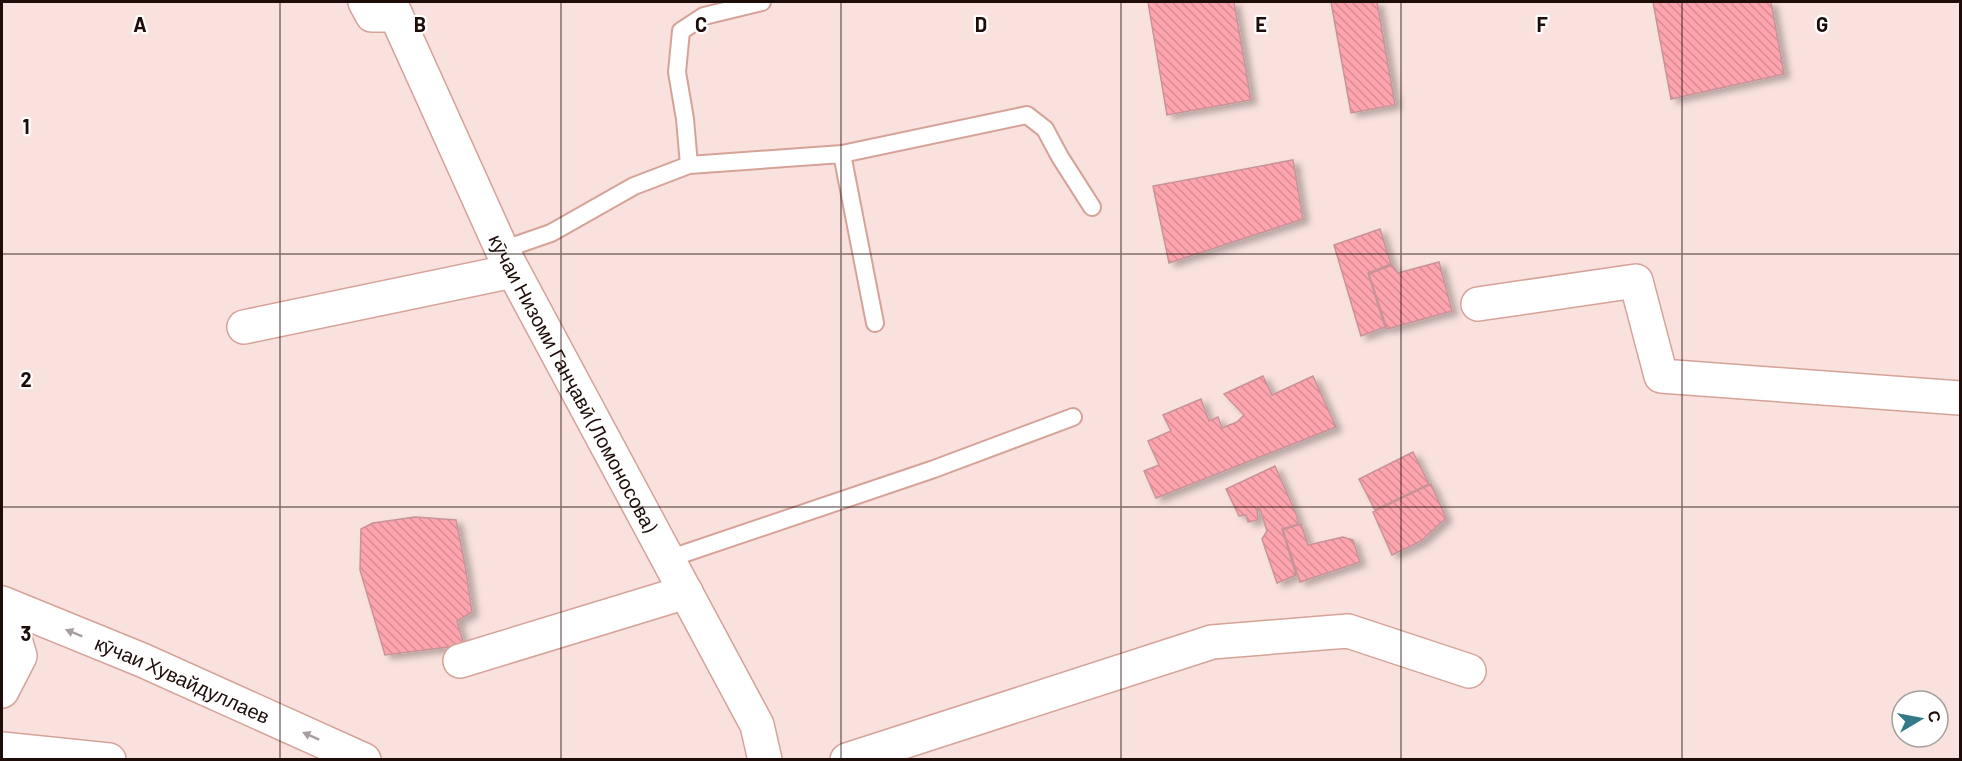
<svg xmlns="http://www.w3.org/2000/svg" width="1962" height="761" viewBox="0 0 1962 761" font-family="Barlow,sans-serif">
<defs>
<pattern id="building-back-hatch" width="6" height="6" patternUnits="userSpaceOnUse" patternTransform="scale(1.5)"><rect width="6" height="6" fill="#fda4af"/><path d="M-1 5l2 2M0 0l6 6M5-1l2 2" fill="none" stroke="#d88c95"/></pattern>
<filter id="shadow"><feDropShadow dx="6" dy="4" stdDeviation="3" flood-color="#0004"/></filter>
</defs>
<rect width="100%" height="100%" fill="#f9e2dd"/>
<path fill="url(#building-back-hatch)" stroke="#c79398" stroke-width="1.5" filter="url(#shadow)" d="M1148 2H1234L1251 100 1167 115Z
M1331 2H1377L1395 105 1351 113Z
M1653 2H1771L1784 74 1671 99Z
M1293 160 1303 219 1169 263 1153 186Z
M1380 229 1391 264 1368 273 1385 327 1361 336 1334 245Z
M1439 262 1452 311 1387 329 1369 274 1392 265 1398 273Z
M1263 376 1272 395 1313 376 1336 427 1156 498 1144 471 1159 465 1148 441 1171 431 1163 415 1201 399 1209 421 1218 417 1222 428 1237 422 1244 415 1224 394Z
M1413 452 1429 484 1375 510 1359 479Z
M1275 466 1297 516 1298 524 1282 529 1296 575 1277 583 1262 539 1267 531 1260 509H1257L1258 520 1248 522 1246 515 1239 516 1226 489Z
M1431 484 1446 518 1421 541 1392 555 1373 512Z
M415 517 456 520 465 565 472 612 457 621 464 645 385 655 360 570 361 529 373 523Z
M1301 524 1308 545 1343 537 1353 540 1360 562 1300 582 1283 530Z"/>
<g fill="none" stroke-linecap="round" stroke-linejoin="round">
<g stroke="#d6a297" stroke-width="20">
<path id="lane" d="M842 154 875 323
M689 165 685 119 677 72 681 31 704 16 762 2
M502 250 551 233 634 186 689 165 842 154 1027 115 1045 129 1060 157 1092 207
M668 559 934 469 1073 417"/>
</g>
<g stroke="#d6a297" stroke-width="36">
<path id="street" d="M365 2 372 15H396
M1478 304 1636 281 1661 376 1960 398
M244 327 513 271
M460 661 686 592
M847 760 1212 642 1348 631 1469 671"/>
</g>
<g stroke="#d6a297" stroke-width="36">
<g id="secondary">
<path id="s1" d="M390 2 502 250 757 725 765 760"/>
<path id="s2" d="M2 603 142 660 364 760"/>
<path d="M2 691 20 656 5 605"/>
<path d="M2 749 109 760"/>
</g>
</g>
<use href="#lane" stroke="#fff" stroke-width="16"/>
<use href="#street" stroke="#fff" stroke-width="33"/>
<use href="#secondary" stroke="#fff" stroke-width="33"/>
</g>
<defs><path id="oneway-solid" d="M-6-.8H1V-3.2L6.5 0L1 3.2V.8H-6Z" transform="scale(1.5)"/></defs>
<g fill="#a59e9c">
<use href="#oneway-solid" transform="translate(74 633) rotate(-158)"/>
<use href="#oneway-solid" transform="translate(311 736) rotate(-156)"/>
</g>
<path fill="none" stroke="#1e0c08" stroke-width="1.5" stroke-opacity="0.55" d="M280 2V760M561 2V760M841 2V760M1121 2V760M1401 2V760M1682 2V760M2 254H1960M2 507H1960"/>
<g text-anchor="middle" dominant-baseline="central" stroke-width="4.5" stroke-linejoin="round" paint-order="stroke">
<g font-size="20" fill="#1e0c08" stroke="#fff">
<text stroke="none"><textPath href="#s1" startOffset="423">кӯчаи Низоми Ганҷавӣ (Ломоносова)</textPath></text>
<text stroke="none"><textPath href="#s2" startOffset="196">кӯчаи Хувайдуллаев</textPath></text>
</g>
</g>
<g font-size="20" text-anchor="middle" font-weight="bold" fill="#1e0c08" stroke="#fff" stroke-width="4.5" stroke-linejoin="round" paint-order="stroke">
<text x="140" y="32">A</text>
<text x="420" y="32">B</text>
<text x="701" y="32">C</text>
<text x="981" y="32">D</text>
<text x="1261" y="32">E</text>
<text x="1542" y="32">F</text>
<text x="1822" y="32">G</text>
<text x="26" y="134">1</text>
<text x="26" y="387">2</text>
<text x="26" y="641">3</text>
</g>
<rect width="1962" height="761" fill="none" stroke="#1e0c08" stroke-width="6"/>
<g transform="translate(1920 719) rotate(80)"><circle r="28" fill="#ffffff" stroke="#a59e9c" stroke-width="1.5"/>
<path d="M0-4.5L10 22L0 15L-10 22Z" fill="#347987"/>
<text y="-9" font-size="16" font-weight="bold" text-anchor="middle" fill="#1e0c08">С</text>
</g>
</svg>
